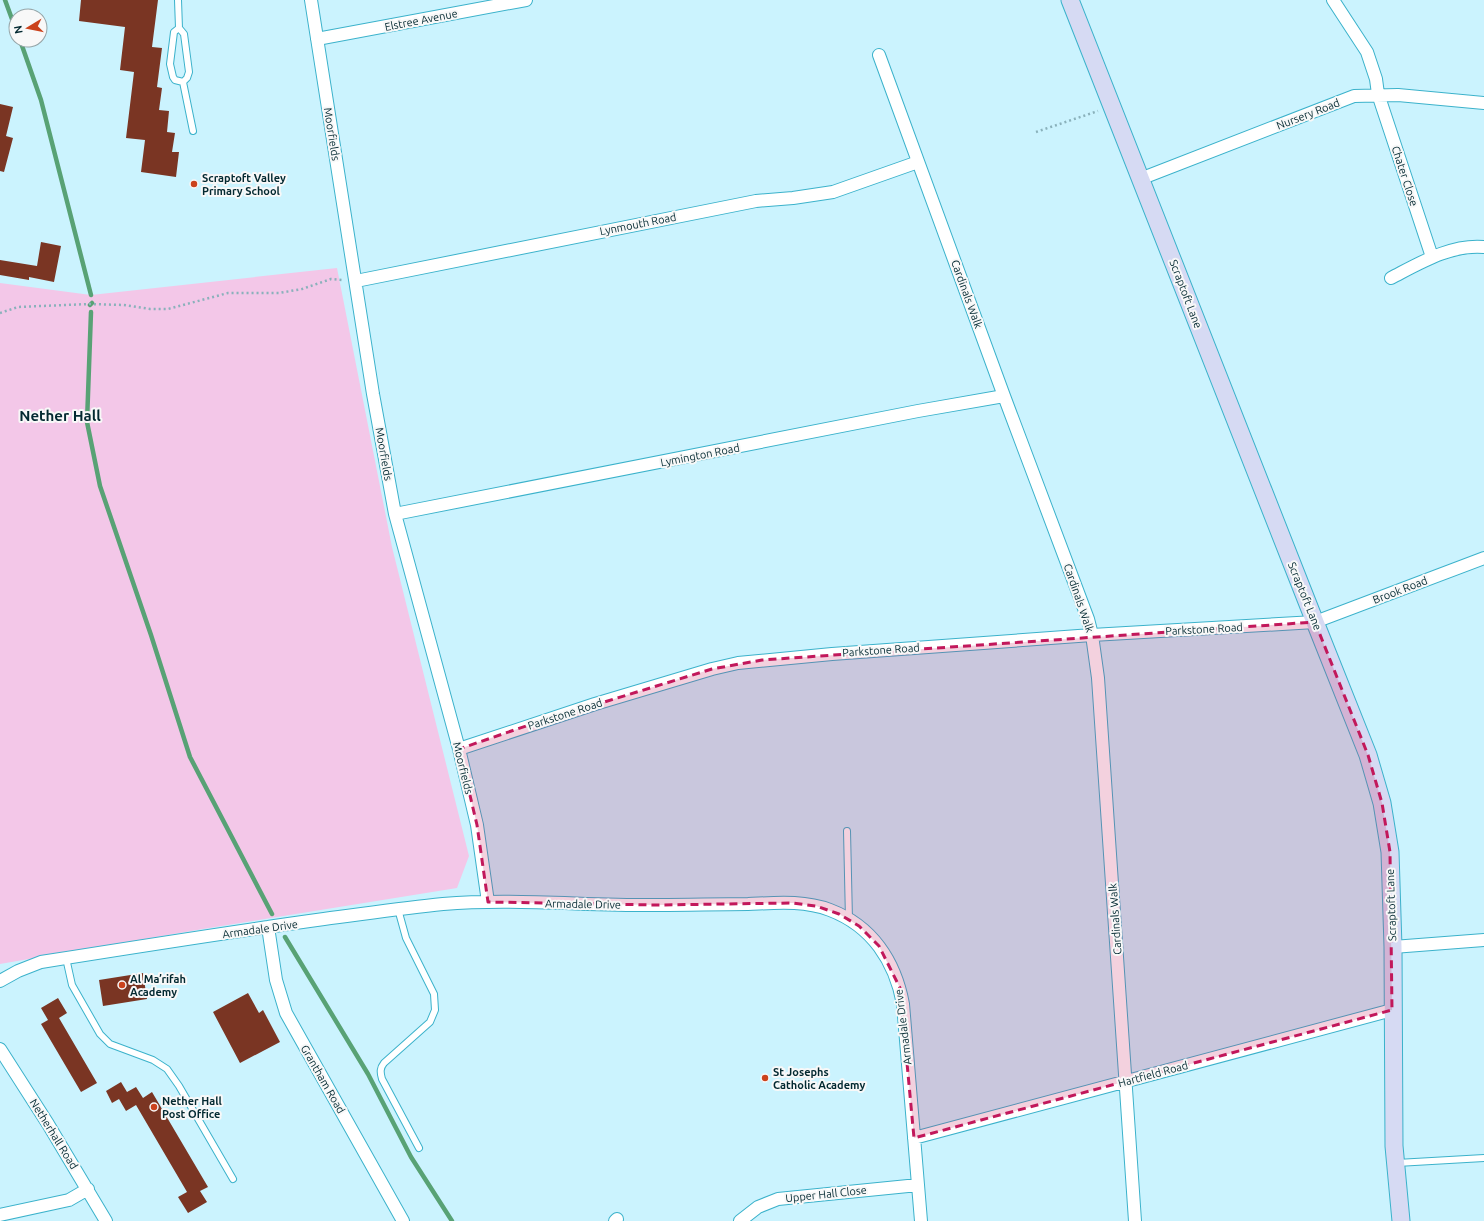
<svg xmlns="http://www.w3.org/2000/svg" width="1484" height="1221" viewBox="0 0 1484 1221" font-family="Ubuntu,sans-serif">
<rect width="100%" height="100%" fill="#cbf3fe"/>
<path fill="#f3c7e8" d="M337 268 392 547 469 856 457 888 203 929 0 964V283L91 295Z"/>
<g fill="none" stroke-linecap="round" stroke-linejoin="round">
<path stroke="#58a275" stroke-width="4.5" d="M5 0 16 30
M20 40 41 100 91 295
M90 305 92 303
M91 312 87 422 100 486 151 635 190 757 272 914
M285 937 368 1074 411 1157 452 1221"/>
</g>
<path fill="#7a3523" d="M81 0H158L152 47 162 48 157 87 162 88 159 110 169 111 167 132 175 133 172 152H179L176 177 141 172 145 140 126 138 134 72 120 70 125 27 79 21Z
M0 104 13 107 6 136 13 138 4 172 0 171Z
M41 242 61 246 54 282 29 277V280L0 275V260L37 266Z
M143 973 147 999 103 1006 99 980Z
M248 993 259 1013 263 1010 280 1042 240 1063 213 1012Z
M58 998 67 1013 59 1018 97 1083 81 1092 41 1024 48 1020 41 1008Z
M121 1082 127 1092 136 1087 143 1098 152 1092 208 1187 200 1191 207 1202 188 1213 178 1197 187 1192 136 1105 126 1111 119 1099 112 1103 106 1091Z"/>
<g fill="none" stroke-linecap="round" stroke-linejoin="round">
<g stroke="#3bb2cb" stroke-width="8">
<path id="lane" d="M178 0 179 28 184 34 189 72 187 78 183 82 193 131
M179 28 174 32 170 64 173 77 175 80 183 82
M847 831 849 920
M398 909 406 938 434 994 435 1010 430 1022 384 1063C380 1068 380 1072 382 1079L419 1148
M66 958 72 985 100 1034 110 1044 153 1060 167 1069 179 1086 233 1179
M1397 1163 1484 1158"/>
</g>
<g stroke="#3bb2cb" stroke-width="14">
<path id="street" d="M311 0 373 394 395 514 459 749 477 825 488 902
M1333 0 1367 52 1376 79 1378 94 1432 257
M317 39 526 0
M879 55 1004 396 1088 619 1092 635 1098 678 1135 1221
M1140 179 1354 96 1398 95 1484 103
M1391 278C1420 263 1451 244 1484 247
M356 281 756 201 793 198 833 192 918 162
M395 514 918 411 1004 396
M459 749 595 704 712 669 738 663 832 654 1092 635 1315 622 1484 558
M268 927 276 980 286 1013 403 1221
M1393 947 1484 940
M0 981 18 971 41 962C135 947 229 932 324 919 363 914 403 908 443 904 515 898 588 906 660 905 689 905 718 904 748 904 775 903 803 900 830 910 872 926 895 961 903 1004L921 1221
M0 1049 48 1124 106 1221
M914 1138 1392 1010
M0 1215 69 1200 88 1189
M615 1221 617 1219
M740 1221 758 1207 778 1199 918 1185"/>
</g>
<g stroke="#3bb2cb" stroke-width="19">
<path id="secondary" d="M1070 0 1315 622 1368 755 1382 803 1390 852 1393 947 1394 1146 1401 1221"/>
</g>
<path stroke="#8ab1bb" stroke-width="2.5" stroke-dasharray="2 3" stroke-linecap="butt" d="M1036 132 1098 111
M0 313 18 307 89 304 124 305 150 309H168L228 293H279L302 289 331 279 342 280"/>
<use href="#lane" stroke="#fff" stroke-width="6"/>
<use href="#street" stroke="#fff" stroke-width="12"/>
<use href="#secondary" stroke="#d6daf3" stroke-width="17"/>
</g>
<path fill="#c2185b" fill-opacity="0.2" stroke="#c2185b" stroke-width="3" stroke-dasharray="8 5" stroke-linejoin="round" d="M1315 622 1368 755 1382 803 1390 852 1392 1010 914 1138 900 988 879 946 859 926 839 914 816 906 792 903 657 905 488 902 477 825 459 749 526 726 712 669 762 660Z"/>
<g fill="#cb421c" stroke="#f8f8f8" stroke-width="1.5">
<circle cx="194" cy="184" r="4"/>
<circle cx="122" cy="985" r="4"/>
<circle cx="765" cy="1078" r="4"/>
<circle cx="154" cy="1107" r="4"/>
</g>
<g text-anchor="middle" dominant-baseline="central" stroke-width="4" stroke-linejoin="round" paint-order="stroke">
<g font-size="11" fill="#032931" stroke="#f8f8f8">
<text transform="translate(421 20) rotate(-11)">Elstree Avenue</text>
<text transform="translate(1308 114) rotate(-21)">Nursery Road</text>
<text transform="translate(332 134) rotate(81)">Moorfields</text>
<text transform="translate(1405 176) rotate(72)">Chater Close</text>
<text transform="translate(638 224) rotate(-11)">Lynmouth Road</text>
<text transform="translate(967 294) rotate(70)">Cardinals Walk</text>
<text transform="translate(1186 294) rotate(69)">Scraptoft Lane</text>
<text transform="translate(384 454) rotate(80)">Moorfields</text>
<text transform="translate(700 455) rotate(-11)">Lymington Road</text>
<text transform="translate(1400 590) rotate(-21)">Brook Road</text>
<text transform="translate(1305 596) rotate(68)">Scraptoft Lane</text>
<text transform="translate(1079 598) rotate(71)">Cardinals Walk</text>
<text transform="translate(1204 629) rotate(-3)">Parkstone Road</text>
<text transform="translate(881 650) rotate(-4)">Parkstone Road</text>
<text transform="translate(565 714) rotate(-18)">Parkstone Road</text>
<text transform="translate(463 768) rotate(76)">Moorfields</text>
<text transform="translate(583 904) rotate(1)">Armadale Drive</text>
<text transform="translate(1391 905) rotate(-92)">Scraptoft Lane</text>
<text transform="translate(1115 919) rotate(-94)">Cardinals Walk</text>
<text transform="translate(260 929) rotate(-8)">Armadale Drive</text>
<text transform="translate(903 1027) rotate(-97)">Armadale Drive</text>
<text transform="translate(1153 1074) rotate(-15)">Hartfield Road</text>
<text transform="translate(323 1079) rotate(60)">Grantham Road</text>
<text transform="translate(54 1134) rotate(58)">Netherhall Road</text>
<text transform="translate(826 1194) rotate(-6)">Upper Hall Close</text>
</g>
<g font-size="11" font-weight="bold" fill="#032931" stroke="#f8f8f8" text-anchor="start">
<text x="202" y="178">Scraptoft Valley<tspan x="202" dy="13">Primary School</tspan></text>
<text x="130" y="979">Al Ma’rifah<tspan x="130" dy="13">Academy</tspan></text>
<text x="773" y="1072">St Josephs<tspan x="773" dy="13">Catholic Academy</tspan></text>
<text x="162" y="1101">Nether Hall<tspan x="162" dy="13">Post Office</tspan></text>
</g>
<g font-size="15" font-weight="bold" fill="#032931" stroke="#f8f8f8">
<text x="60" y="415">Nether Hall</text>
</g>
</g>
<g transform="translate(28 28) rotate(260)"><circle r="19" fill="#f8f8f8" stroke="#96a5a8"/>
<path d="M0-3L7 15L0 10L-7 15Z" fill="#cb421c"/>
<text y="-6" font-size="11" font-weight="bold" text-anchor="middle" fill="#032931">N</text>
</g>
</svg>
